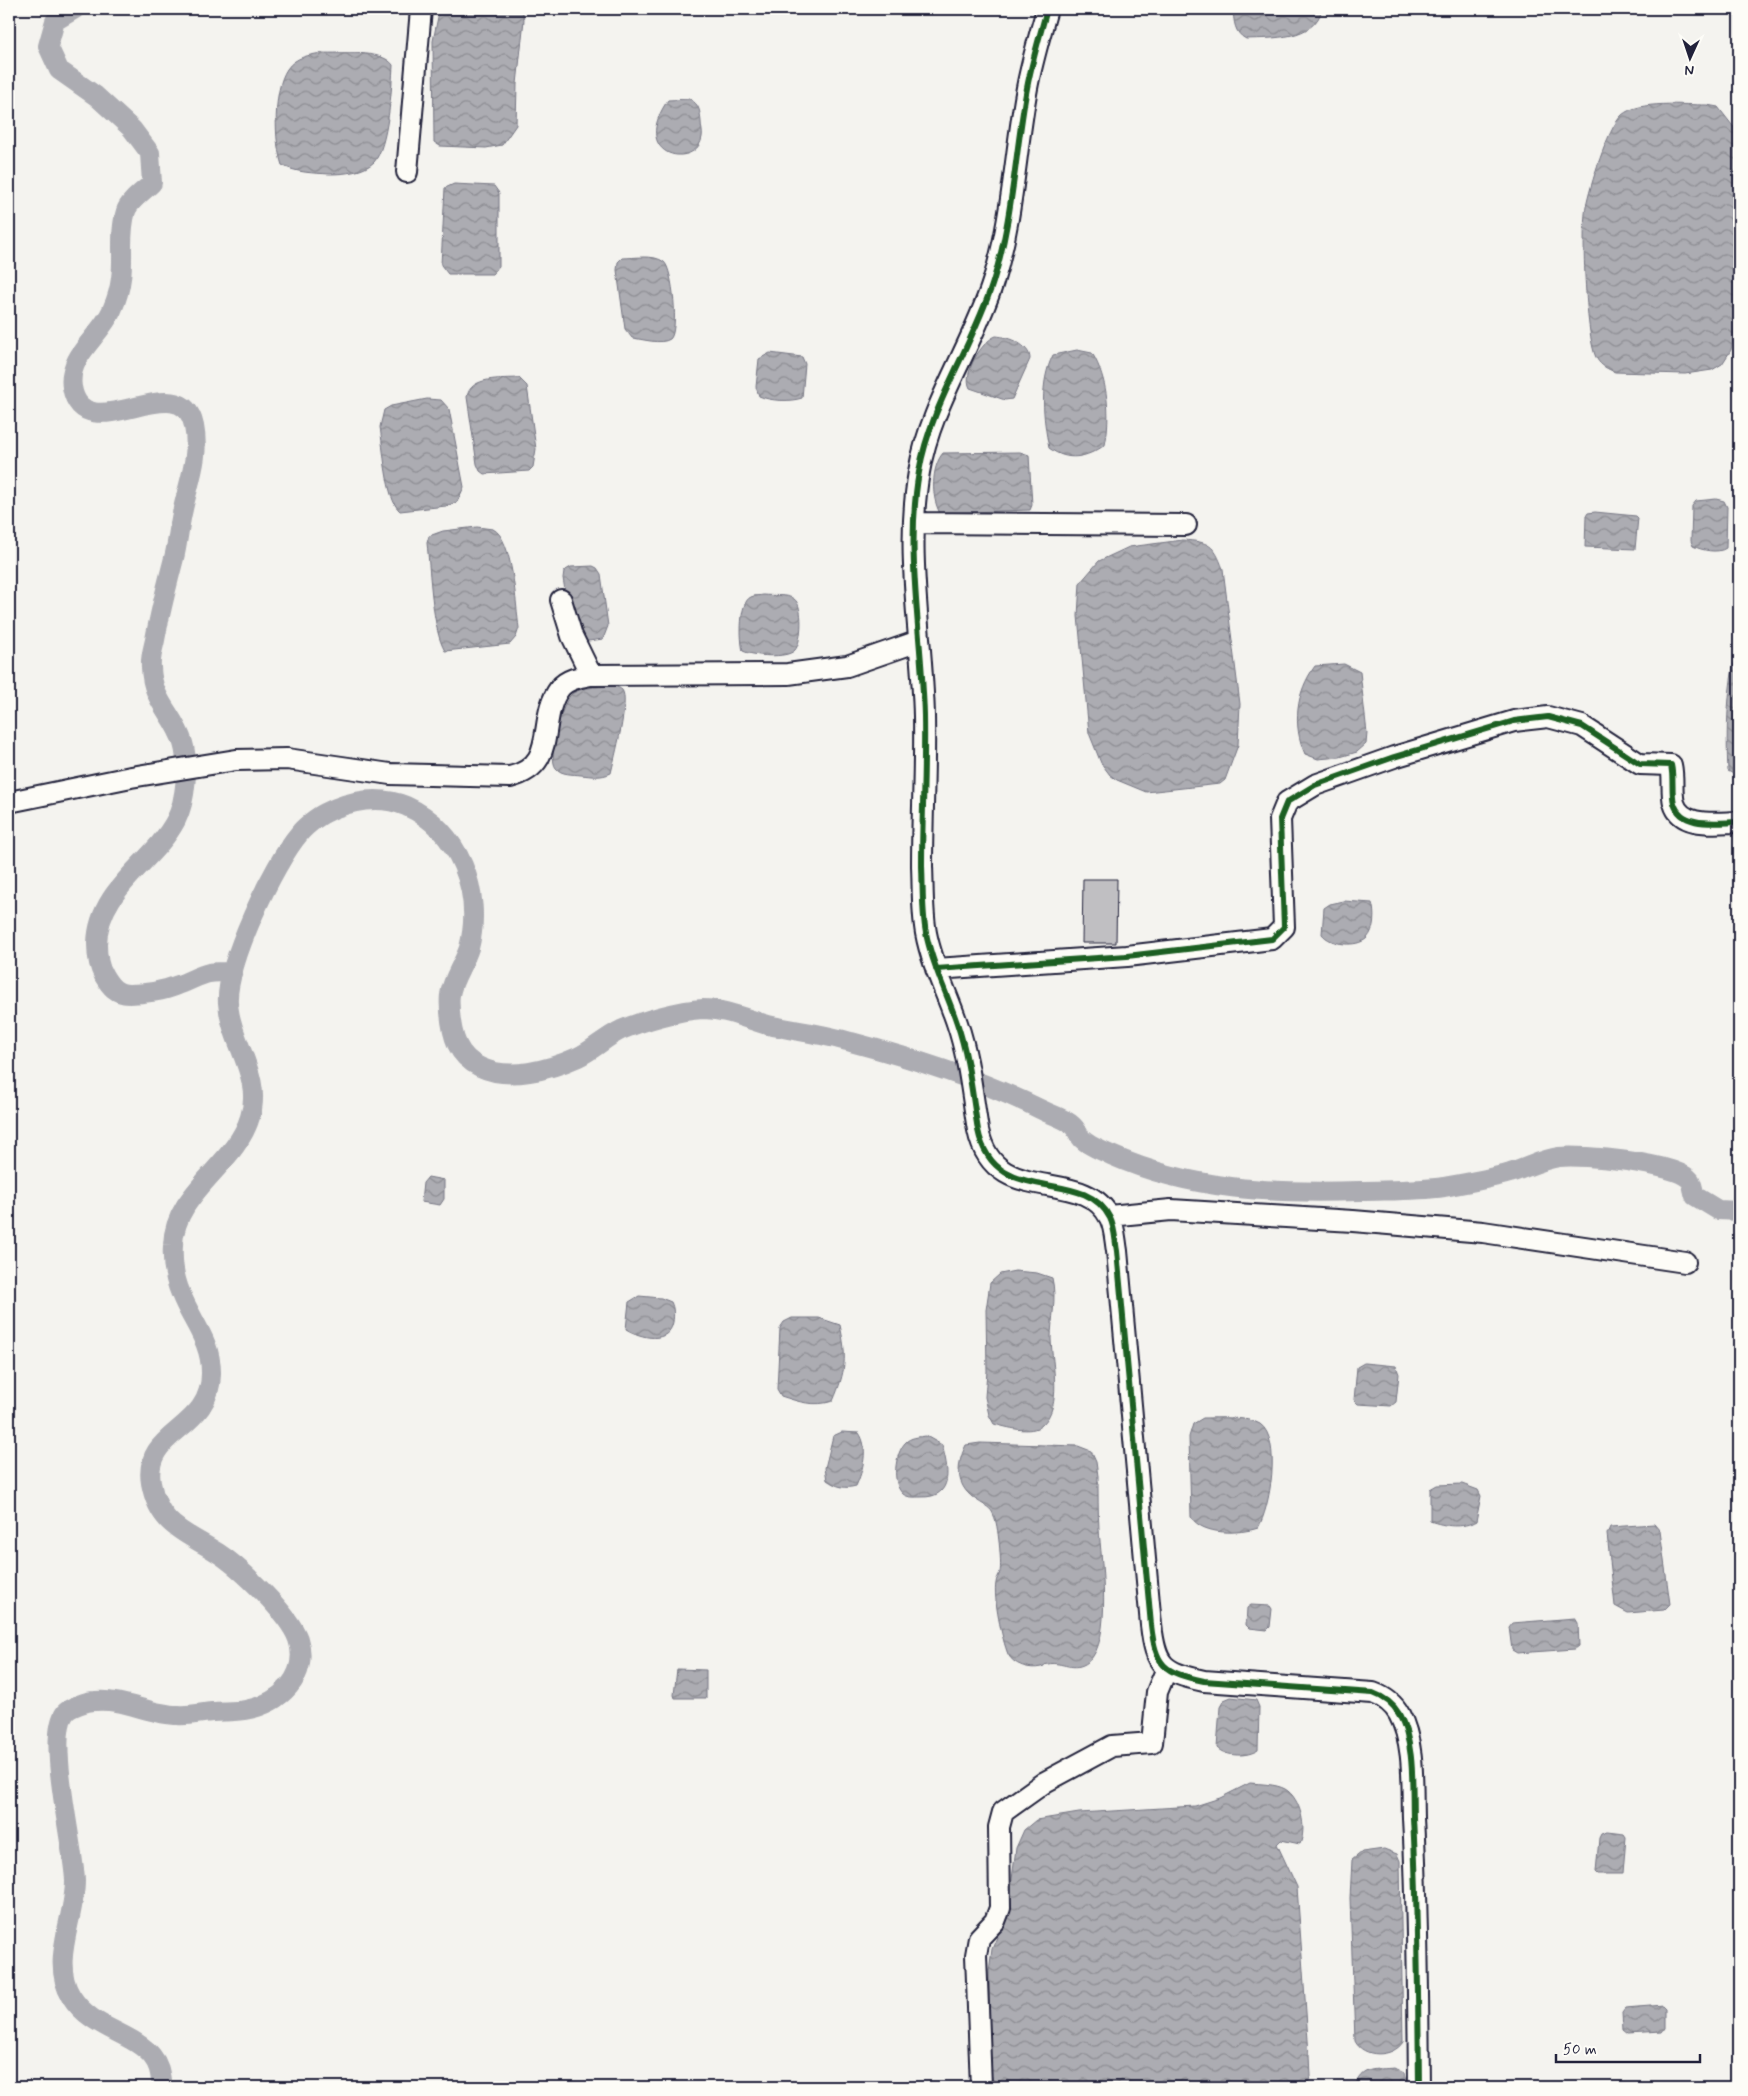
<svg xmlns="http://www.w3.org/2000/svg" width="1748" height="2096" viewBox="0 0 1748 2096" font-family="Mynerve,sans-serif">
<defs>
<pattern id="water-waves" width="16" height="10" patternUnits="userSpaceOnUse" patternTransform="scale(1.25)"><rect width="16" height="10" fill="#acacb2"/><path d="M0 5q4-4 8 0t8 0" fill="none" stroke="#8c8c92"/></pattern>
</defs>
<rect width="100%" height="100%" fill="#f4f3ef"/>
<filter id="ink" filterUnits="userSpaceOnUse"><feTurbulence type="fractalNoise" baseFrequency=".02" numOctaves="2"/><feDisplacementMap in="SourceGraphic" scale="10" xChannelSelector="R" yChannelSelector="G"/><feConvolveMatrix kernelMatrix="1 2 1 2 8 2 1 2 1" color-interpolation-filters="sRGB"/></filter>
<g filter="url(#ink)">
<path fill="url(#water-waves)" stroke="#757582" d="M446 9H517L523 13 524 20 517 84 516 125 502 145 486 148 440 146 434 142 433 41 439 12Z
M1233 9H1322C1315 40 1272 38 1246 39 1234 33 1234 21 1233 9Z
M322 53C340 54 382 49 393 65 392 86 388 147 374 162 364 172 344 174 330 174 314 173 296 173 282 165 274 142 273 90 287 69 295 57 309 55 322 53Z
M690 99C700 105 700 112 701 122 701 127 703 133 702 137 697 170 628 158 668 100Z
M1707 105 1718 107 1739 134V309L1731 350 1722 364 1712 370 1685 374 1615 372C1608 369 1601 366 1597 359 1586 343 1581 229 1586 207 1590 187 1607 129 1622 115 1639 100 1684 105 1707 105Z
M454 184 494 186 499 193V266L492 274H448L441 265 445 188Z
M622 258C635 258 654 254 664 262 673 269 679 332 670 339 661 345 642 339 632 338L625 329 617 270 618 262Z
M996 336C1009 337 1030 345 1030 359L1012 399 1005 400 970 388C962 373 982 341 996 336Z
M1077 350 1092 353C1108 379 1111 416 1105 445 1086 458 1068 462 1049 448 1043 418 1039 383 1053 355Z
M770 353 802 357 805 364 802 398C790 402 770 401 759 396L756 387 759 359Z
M519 378 527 386 536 449 533 467 529 471 484 474 480 471 477 464 467 397C470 376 502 379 519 378Z
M427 399 441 400 449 409 464 487 457 502 446 506 400 511C386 500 383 445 380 427L384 410 391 406Z
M1020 452 1029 455 1032 505 1030 510 940 513C931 498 931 467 943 453Z
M1716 499 1724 501 1727 507 1726 548C1718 554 1701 550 1693 546L1691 541 1692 506 1696 501Z
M1595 512 1636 516 1638 518 1635 549 1585 547 1586 516 1588 513Z
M477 527C482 528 488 528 493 529 513 538 516 607 519 628L516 637 510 644 445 651C432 630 430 569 427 543L429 536 443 531Z
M1183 540C1209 542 1214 544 1223 569L1240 704 1238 745 1225 780 1220 784 1146 792 1117 780 1110 775 1101 763 1089 733 1078 616 1080 583 1099 561 1129 547Z
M593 566 597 568 601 574 608 626 603 639 581 642 571 628 563 578 564 571 571 567Z
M763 595C772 596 787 594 794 599 804 605 802 642 795 650 787 659 753 656 743 651 740 639 739 602 751 597 754 595 760 596 763 595Z
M1739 644V777L1728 771C1726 733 1727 680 1739 644Z
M1344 664 1360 672 1367 733 1366 744 1357 752 1340 757 1318 759 1305 754C1292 725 1296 692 1315 666Z
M615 686C617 687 620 688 622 690 630 699 614 760 611 773 601 778 592 776 581 775 573 774 561 775 556 768 547 758 562 699 573 693 585 686 602 687 615 686Z
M1344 901 1372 903C1375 912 1375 930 1367 938 1357 948 1330 945 1322 934L1324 908 1330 904Z
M428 1177 444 1180V1199L440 1205 421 1202 423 1183Z
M1015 1271 1037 1273 1052 1278C1057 1300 1051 1318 1051 1339 1052 1364 1063 1406 1042 1425 1031 1435 1006 1427 994 1424L989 1415 985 1397 987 1371 986 1310 990 1283 1000 1274Z
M639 1296 661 1298 671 1302C674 1308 674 1315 673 1322 669 1345 641 1338 626 1329L629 1302Z
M792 1318H819L840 1325C847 1357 846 1371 833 1401 814 1407 799 1402 781 1396L777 1389 780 1328 784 1322Z
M1364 1363 1396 1366 1399 1374 1396 1402 1391 1406 1358 1404 1354 1400 1357 1367Z
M1203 1418C1218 1418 1247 1416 1260 1424 1282 1439 1270 1508 1258 1528 1240 1534 1203 1536 1191 1517L1189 1437 1193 1424Z
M842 1432 859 1433C869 1447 863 1471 856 1486 845 1489 837 1487 827 1480L825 1468 833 1436Z
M926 1436 942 1445C948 1467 955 1498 921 1497 915 1497 908 1498 903 1494 891 1483 895 1454 905 1443 910 1437 919 1437 926 1436Z
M980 1443 1078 1446 1091 1451 1096 1462 1098 1476C1098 1493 1098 1511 1099 1529 1101 1559 1113 1641 1088 1662 1074 1673 1062 1661 1048 1664 1041 1665 1048 1665 1041 1667 1030 1670 1013 1665 1008 1654 1002 1639 993 1598 996 1583 996 1579 999 1576 1000 1572 1002 1564 998 1523 994 1516 991 1507 985 1506 978 1501 956 1488 955 1467 966 1445Z
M1462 1484 1478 1490 1481 1496 1476 1521C1463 1529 1444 1526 1430 1521V1489L1437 1485Z
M1654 1524 1660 1531 1670 1604 1664 1610 1628 1613 1615 1606 1607 1534 1610 1527Z
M1251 1605 1270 1606 1272 1609 1270 1627 1267 1630 1249 1628 1246 1625 1247 1608Z
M1575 1618 1578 1623 1579 1646 1575 1649 1517 1653 1512 1650 1509 1627 1512 1623Z
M677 1669 706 1670V1698H675L674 1695Z
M1231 1697 1256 1700 1259 1707 1258 1750C1248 1757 1226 1757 1217 1748L1220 1707 1224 1700Z
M1250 1783C1260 1784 1276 1784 1285 1789 1301 1798 1307 1829 1300 1844L1281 1840 1277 1844 1297 1887 1309 2054 1310 2077 1307 2087H995L990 2070 989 1972 992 1949 1008 1911 1016 1848 1024 1830 1036 1820 1079 1813 1195 1806 1220 1798Z
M1607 1832 1624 1834 1626 1837 1623 1874H1598L1596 1872 1599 1838 1601 1834Z
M1384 1849 1397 1854 1400 1861 1403 2042C1393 2058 1363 2058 1355 2041L1350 1898 1352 1860 1362 1852Z
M1663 2005 1666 2008V2028L1663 2032 1628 2034 1623 2030 1622 2012 1625 2008Z
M1394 2068 1404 2073 1407 2087H1355C1361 2066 1375 2070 1394 2068Z"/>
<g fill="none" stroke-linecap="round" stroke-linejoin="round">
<path stroke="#acacb2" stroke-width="20" d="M75 9 55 21 48 46 59 70 96 96 132 129 150 153 152 183C144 191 129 201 126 211 119 233 124 256 121 278 120 288 116 301 112 310 100 337 67 356 72 387 84 454 181 362 194 426 200 456 189 481 183 509 179 525 178 542 174 558 167 585 160 612 155 640 153 649 150 658 151 667 152 702 174 714 183 743 189 763 186 801 176 820 153 864 98 888 97 944 97 955 98 966 104 976 110 986 116 994 129 994 144 994 164 991 178 985 188 982 199 975 209 973 217 972 225 972 232 972
M162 2087C160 2074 160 2066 152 2056 132 2032 91 2029 71 1996 50 1961 75 1919 75 1881 74 1847 46 1738 65 1713 70 1707 87 1701 95 1701 123 1698 150 1715 178 1715 189 1716 201 1713 212 1712 223 1711 234 1712 245 1710 279 1704 310 1677 298 1639 289 1614 241 1568 218 1553 186 1532 159 1527 151 1483 142 1429 212 1432 211 1372 211 1341 192 1322 181 1294 175 1280 172 1261 173 1245 174 1192 236 1165 250 1117 263 1076 231 1044 228 1003 225 966 274 863 299 834 304 827 317 817 325 813 350 800 380 795 406 806 460 830 483 893 469 948 464 964 452 979 450 995 449 1000 450 1006 450 1012 452 1036 457 1056 480 1067 509 1081 549 1070 578 1057 593 1050 606 1037 621 1030 642 1021 680 1010 703 1009 726 1009 746 1019 768 1025 796 1031 824 1034 851 1042 916 1059 982 1080 1042 1110 1052 1115 1064 1118 1072 1125 1077 1129 1078 1135 1082 1139 1090 1147 1101 1150 1111 1155 1190 1190 1274 1194 1360 1191 1388 1190 1417 1191 1444 1187 1466 1183 1489 1179 1510 1173 1526 1168 1543 1159 1559 1157 1580 1154 1677 1163 1690 1180 1693 1184 1693 1191 1695 1196L1718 1210 1739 1211"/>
</g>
<path fill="#c0bfc2" stroke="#22223b" d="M1083 879H1117L1116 943H1082Z"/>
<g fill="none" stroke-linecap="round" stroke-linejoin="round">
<g stroke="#22223b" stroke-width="24">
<path id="minor" d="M1047 9C1040 35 1032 61 1027 88 1015 152 1013 219 993 282 973 346 930 405 919 472 905 552 922 635 924 716 925 766 922 816 922 866 923 888 922 911 926 933 932 965 947 993 957 1023 969 1058 972 1094 978 1130 994 1210 1083 1164 1110 1218 1115 1228 1115 1240 1117 1251L1151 1625C1156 1667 1163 1672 1204 1681L1373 1693C1384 1697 1393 1703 1399 1714 1415 1743 1412 1786 1413 1818 1418 1908 1418 1998 1419 2087
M407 172 421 9
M915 523 1186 525
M561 600 572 636 591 675
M9 802 131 777 236 760 287 759 390 774 510 777C560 765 536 719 560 688 567 679 580 677 591 675L788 674 847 666 919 641
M936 969 1127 956 1272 939 1284 927 1280 819 1287 802 1315 785 1394 757 1514 721 1548 717 1582 726 1640 764 1671 765C1674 778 1671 792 1674 803 1681 829 1719 822 1739 822
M1109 1216 1171 1210 1353 1221 1483 1232 1685 1262
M981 2087 976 1955 979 1938 995 1921 1000 1908 999 1827 1003 1812 1045 1782 1112 1746 1152 1743 1157 1692 1167 1668"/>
</g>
<use href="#minor" stroke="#fdfcf7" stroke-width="20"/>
<g stroke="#fdfcf7" stroke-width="9">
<path id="cycleway" d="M1047 9C1040 35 1032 61 1027 88 1015 152 1013 219 993 282 973 346 930 405 919 472 905 552 922 635 924 716 925 766 922 816 922 866 923 888 922 911 926 933 932 965 947 993 957 1023 969 1058 972 1094 978 1130 994 1210 1083 1164 1110 1218 1115 1228 1115 1240 1117 1251L1151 1625C1156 1667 1163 1672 1204 1681L1373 1693C1384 1697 1393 1703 1399 1714 1415 1743 1412 1786 1413 1818 1418 1908 1418 1998 1419 2087
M936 969 1127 956 1272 939 1284 927 1280 819 1287 802 1315 785 1394 757 1514 721 1548 717 1582 726 1640 764 1671 765C1674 778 1671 792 1674 803 1681 829 1719 822 1739 822"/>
</g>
<use href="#cycleway" stroke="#1b5e20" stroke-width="6"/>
</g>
</g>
<rect width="1748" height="2096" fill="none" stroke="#fdfcf7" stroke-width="30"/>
<rect x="15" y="15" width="1718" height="2066" fill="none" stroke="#22223b" stroke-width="2" filter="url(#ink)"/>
<g transform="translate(1690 58) rotate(183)" stroke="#fdfcf7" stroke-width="4" paint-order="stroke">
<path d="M0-4L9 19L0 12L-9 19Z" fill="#22223b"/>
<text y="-8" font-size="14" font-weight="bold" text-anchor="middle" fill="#22223b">N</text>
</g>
<path d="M1556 2054v8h144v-8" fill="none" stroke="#22223b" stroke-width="2.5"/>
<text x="1563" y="2054" font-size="15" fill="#22223b" stroke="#fdfcf7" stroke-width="4" paint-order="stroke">50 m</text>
</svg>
